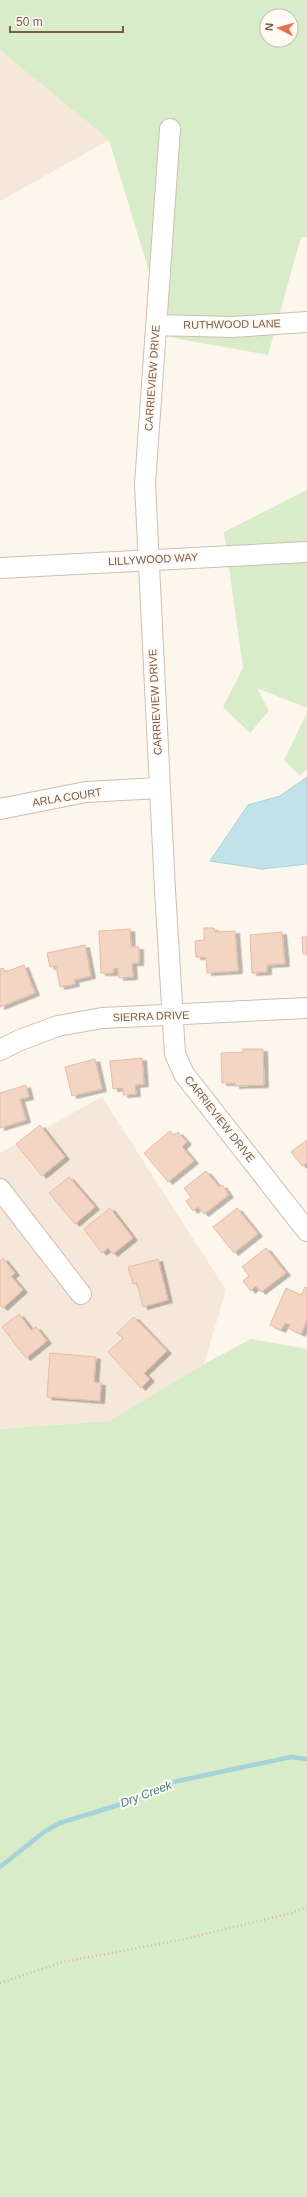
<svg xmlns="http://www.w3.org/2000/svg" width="307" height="2197" viewBox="0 0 307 2197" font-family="Arial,sans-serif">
<defs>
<filter id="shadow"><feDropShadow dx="4.5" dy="2.5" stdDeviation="0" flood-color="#0004"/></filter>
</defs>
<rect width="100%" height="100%" fill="#fdf6ec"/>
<path fill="#f5e8da" d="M0 50 109 140 0 201Z
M102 1097 226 1290 204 1364 109 1421 0 1429V1153Z"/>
<path fill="#d8ecc9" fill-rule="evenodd" d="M0 0H307V237H301L268 355 169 337 109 140 0 50ZM267 16H291V40H267Z
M307 490V708L257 688 269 711 250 733 223 707 243 668 224 532Z
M307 713V769L300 776 284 760Z
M251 1339 307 1349V2197H0V1429L109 1421 204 1364Z"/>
<path fill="#bfe3e8" stroke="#a5d3da" d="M307 777V864L262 869 210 861 248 805 280 796Z"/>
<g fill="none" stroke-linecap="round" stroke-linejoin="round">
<path stroke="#a5d3da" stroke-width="4.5" d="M0 1867 44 1832 60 1823 128 1802 173 1782 291 1757 307 1759"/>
</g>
<path fill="#f3d5c3" stroke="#e6bba3" filter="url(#shadow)" d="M204 928H214L215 932 235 931 238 971 207 973 206 957H196L195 941 204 940Z
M130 929 131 947H139V963H132L133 977 119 978 118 968 113 969V973H101L99 931Z
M282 932 285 964 267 965V972L252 973 250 935Z
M302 937H307V954H303Z
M85 945 91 976 74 980 75 984 60 987 56 966 50 967 47 953Z
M24 965 35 993 0 1007V969L3 968 5 972Z
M243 1049H263L264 1085 235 1086V1083H222L221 1053 243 1052Z
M142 1058 144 1084 135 1085 136 1094 123 1095V1088L113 1089 110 1061Z
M95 1059 102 1089 72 1096 65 1067Z
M26 1085 29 1097 20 1099 26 1120 0 1128V1093Z
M40 1125 65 1157 42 1176 16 1144Z
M170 1131 174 1135 178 1132 187 1142 182 1147 194 1161 168 1182 144 1153Z
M307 1140V1163L302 1166 291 1152Z
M206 1171 219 1187 222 1185 229 1195 204 1214 198 1207 193 1211 186 1201 191 1197 184 1188Z
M69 1177 95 1207 75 1224 49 1193Z
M110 1208 133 1238 113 1254 108 1248 102 1253 84 1229Z
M237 1208 258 1234 234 1253 213 1227Z
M266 1248 286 1273 261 1292 256 1286 251 1291 243 1281 249 1276 242 1267Z
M3 1258 15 1273 11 1276 23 1290 3 1308 0 1305V1261Z
M158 1259 168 1300 143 1307 137 1283 133 1284 128 1267Z
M305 1287 307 1288V1320L301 1334 288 1328 290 1325 285 1323 281 1330 270 1325 286 1288 301 1295Z
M19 1314 31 1330 36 1327 47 1341 26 1358 2 1327Z
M134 1317 167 1351 144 1373 150 1379 141 1388 108 1352 123 1338 117 1333Z
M50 1353 96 1357 94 1382 101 1383 100 1401 47 1397Z"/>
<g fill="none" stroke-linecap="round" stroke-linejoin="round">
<g stroke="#d1beb0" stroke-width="22">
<path id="minor" d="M170 129 145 484 165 890 175 1054 184 1074 307 1231
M156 325 232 327 307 322
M0 568 307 552
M0 809 86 792 159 788
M0 1050 20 1040 58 1026 102 1018 307 1008
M0 1189 81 1294"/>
</g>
<path stroke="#d9b8a5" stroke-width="2.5" stroke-dasharray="1 3" stroke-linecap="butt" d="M0 1983 63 1962 185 1939 292 1913 307 1907"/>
<use href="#minor" stroke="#fff" stroke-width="20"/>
</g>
<g text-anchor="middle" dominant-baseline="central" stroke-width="4" stroke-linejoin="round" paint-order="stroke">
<g font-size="11" fill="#7a5c4d" stroke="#fffaf3">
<text transform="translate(232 324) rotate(-1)">RUTHWOOD LANE</text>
<text transform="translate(152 378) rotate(-86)">CARRIEVIEW DRIVE</text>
<text transform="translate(153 559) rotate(-3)">LILLYWOOD WAY</text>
<text transform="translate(155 702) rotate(-93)">CARRIEVIEW DRIVE</text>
<text transform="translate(67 797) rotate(-9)">ARLA COURT</text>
<text transform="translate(151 1016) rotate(-2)">SIERRA DRIVE</text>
<text transform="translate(220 1119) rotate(52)">CARRIEVIEW DRIVE</text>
</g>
<g font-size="12" font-style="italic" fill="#437c86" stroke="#fffaf3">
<text transform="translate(146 1794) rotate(-21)">Dry Creek</text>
</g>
</g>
<g transform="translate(279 28) rotate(276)"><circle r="19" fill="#fffaf3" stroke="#cabbb1"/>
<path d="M0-3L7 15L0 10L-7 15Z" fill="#e76f51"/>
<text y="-6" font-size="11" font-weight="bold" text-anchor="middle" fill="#7a5c4d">N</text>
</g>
<path d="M10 26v6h113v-6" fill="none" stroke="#7a5c4d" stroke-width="2"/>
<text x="16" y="26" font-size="12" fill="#7a5c4d" stroke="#fffaf3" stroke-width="3" paint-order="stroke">50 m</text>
</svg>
